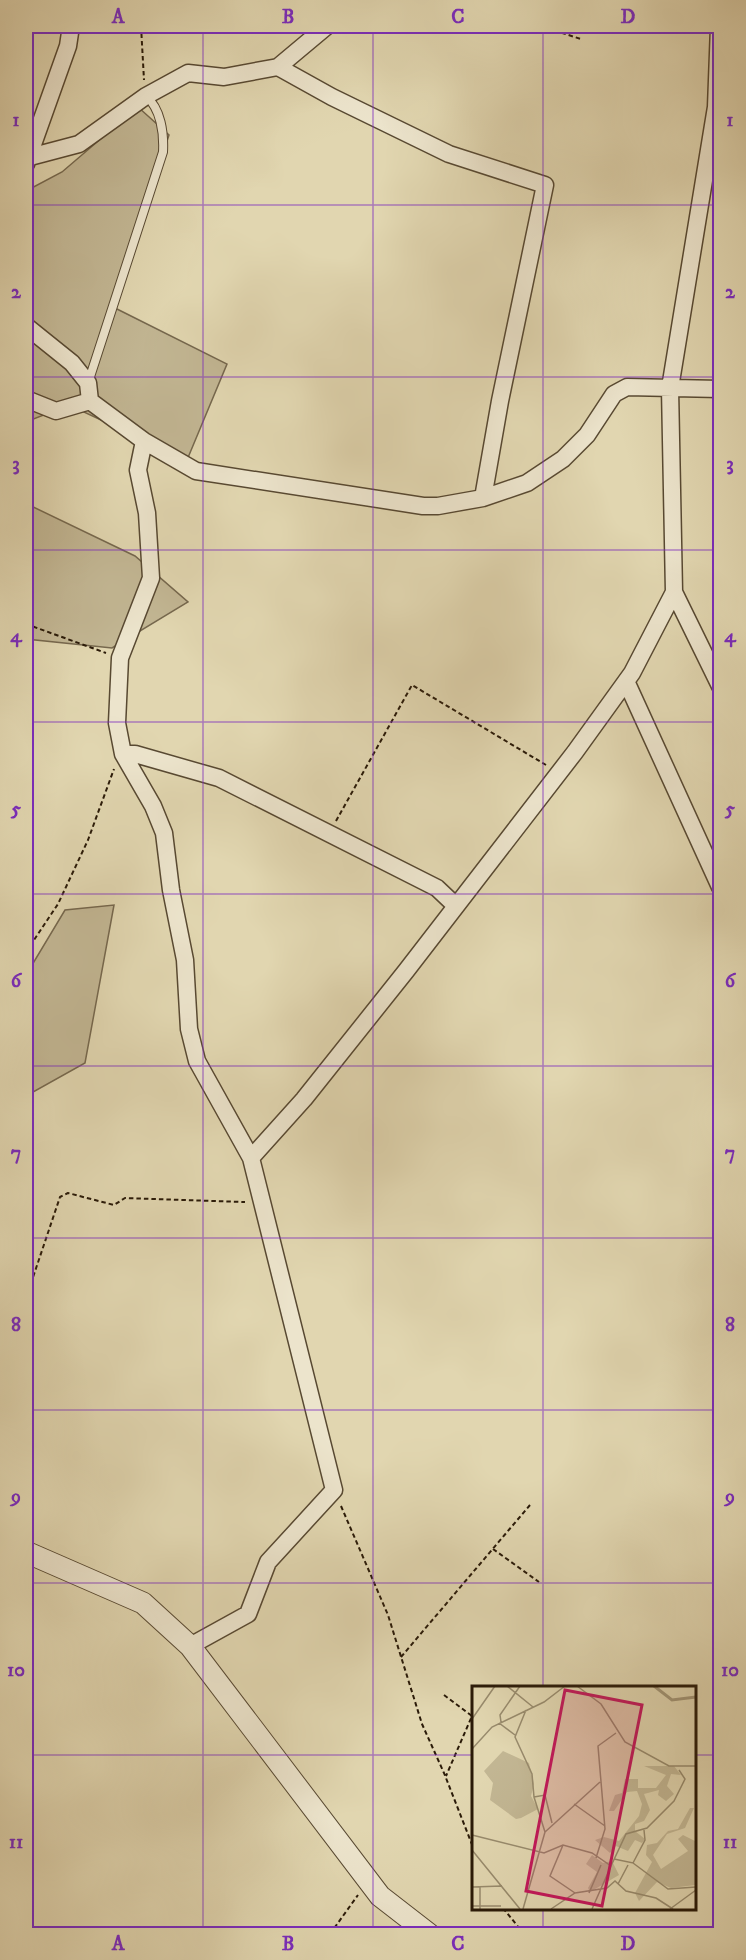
<svg xmlns="http://www.w3.org/2000/svg" width="746" height="1960" viewBox="0 0 746 1960" font-family="'IM FELL DW Pica',serif">
<rect width="100%" height="100%" fill="#e1d6b0"/>
<filter id="stains"><feTurbulence type="fractalNoise" baseFrequency=".00333" numOctaves="4"/><feColorMatrix values="0 0 0 0 .2 0 0 0 0 .09 0 0 0 0 .02 0 0 0 .5 -.17"/></filter>
<radialGradient id="worn" r=".72"><stop offset=".6" stop-color="#630" stop-opacity="0"/><stop offset="1" stop-color="#630" stop-opacity=".3"/></radialGradient>
<path fill="#c2b693" stroke="#76684e" stroke-width="1.5" d="M138 107 169 135 113 307 227 364 187 460 69 405 26 422V191L62 172Z
M27 504 135 556 188 602 112 648 26 639Z
M114 905 85 1063 26 1096V975L65 910Z"/>
<g fill="none" stroke-linecap="round" stroke-linejoin="round">
<g stroke="#584932" stroke-width="10">
<path id="service" d="M88 383 163 152C164 133 161 109 146 96"/>
</g>
<g stroke="#584932" stroke-width="19">
<path id="minor" d="M719 26 716 107 670 388 674 592 720 686
M278 67 332 97 449 154 545 185 500 401 483 498
M26 158 79 144 146 96 188 73 224 77 278 67 327 26
M26 164 68 46 71 26
M26 326 72 363 88 383 90 401
M26 399 56 411 90 401 144 441 196 471 423 506H438L483 498 527 483 563 459 587 435 614 394 627 387 720 389
M144 441 138 470 147 513 151 578 120 658 117 723 123 754 153 806 164 833 171 890 185 960 189 1029 197 1061 251 1158 334 1490 268 1562 248 1614 190 1646
M626 681 720 887
M123 754H135L219 778 437 888 456 906
M251 1158 304 1099 406 971 575 752 632 673 674 592"/>
</g>
<g stroke="#584932" stroke-width="23">
<path id="tertiary" d="M26 1552 143 1603 190 1646 380 1896 429 1934"/>
</g>
<path stroke="#2a1a08" stroke-width="2" stroke-dasharray="4.5 3" stroke-linecap="butt" d="M141 26 144 80
M540 26 581 39
M26 624 106 653
M336 821 412 685 546 765
M26 952 58 904 88 840 114 769
M26 1298 60 1197 68 1193 114 1205 125 1198 245 1202
M341 1506 388 1615 422 1724 444 1773 473 1847
M493 1549 539 1582
M401 1657 530 1505
M444 1695 472 1716 446 1776
M503 1908 524 1934
M330 1934 358 1895"/>
<use href="#service" stroke="#ece4cc" stroke-width="8"/>
<use href="#minor" stroke="#ece4cc" stroke-width="16"/>
<use href="#tertiary" stroke="#ece4cc" stroke-width="21"/>
</g>
<path fill="none" stroke="#7b2cbf" stroke-width="1.5" stroke-opacity="0.55" d="M203 26V1934M373 26V1934M543 26V1687M26 205H720M26 377H720M26 550H720M26 722H720M26 894H720M26 1066H720M26 1238H720M26 1410H720M26 1583H720M26 1755H473M694 1755H720M543 1908V1934"/>
<g transform="translate(472 1686)">
<rect width="224" height="224" fill="#e1d6b0"/>
<path d="M31 65 57 77 62 98 59 110 66 123 49 132 44 133 18 114 21 97 12 85ZM172 80H202L209 89 199 88 195 100 202 108 194 115 186 109 187 104 172 108 178 124 172 135 163 138V145L173 153 170 157 163 154 156 165 144 160 138 167 123 154 132 151 147 155 167 130 170 118 165 105 155 106 142 125H137L143 109 150 107 153 93H166V102H184L194 89ZM218 122H222L213 142 195 148 181 169 189 183 216 165 206 153 211 149 223 155V199L199 202 185 196 167 215 163 207 180 176 174 169 175 159 185 157 196 145 206 143ZM120 169 131 177 140 175 147 189 118 206 116 202 125 186 114 178Z" fill="#c2b693"/>
<path fill="none" stroke="#a39677" stroke-width="3" d="M182 0 200 14 224 11"/>
<path fill="none" stroke="#988b6d" stroke-width="1.5" d="M35 0 61 21M105 0 129 18 153 56 197 80H224M0 33 23 0M29 36 28 29 48 0M27 37 43 49M0 63 20 41 72 16 93 0M62 111 73 109 80 137M102 118 133 140M73 146 128 96M0 149 72 167 91 159 120 167 139 180 120 223M91 159 78 190 103 207M0 164 48 223M124 172 133 143 126 60 144 47M142 173 161 177 173 154 172 144M161 177 196 203 224 201M139 180 154 148 175 142 202 115 213 93 207 84M146 198 156 179M0 201 30 200M117 207 129 179M0 220H29M8 223V201M51 223 73 146 62 111 60 88 43 51 54 24M79 223 103 207 135 202 143 195 154 205 184 212 201 223M198 223 224 204"/>
<path fill="#c2185b" fill-opacity="0.15" stroke="#c2185b" stroke-width="3" d="M93 4 170 19 130 220 54 205Z"/>
<rect width="224" height="224" fill="none" stroke="#2a1a08" stroke-width="3"/>
</g>
<rect width="746" height="1960" fill="none" stroke="#e1d6b0" stroke-width="66"/>
<rect x="33" y="33" width="680" height="1894" fill="none" stroke="#7b2cbf" stroke-width="2"/>
<g font-size="20" text-anchor="middle" font-weight="bold" fill="#7b2cbf">
<text x="118" y="23">A</text>
<text x="288" y="23">B</text>
<text x="458" y="23">C</text>
<text x="628" y="23">D</text>
<text x="16" y="126">1</text>
<text x="730" y="126">1</text>
<text x="16" y="298">2</text>
<text x="730" y="298">2</text>
<text x="16" y="470">3</text>
<text x="730" y="470">3</text>
<text x="16" y="642">4</text>
<text x="730" y="642">4</text>
<text x="16" y="815">5</text>
<text x="730" y="815">5</text>
<text x="16" y="987">6</text>
<text x="730" y="987">6</text>
<text x="16" y="1159">7</text>
<text x="730" y="1159">7</text>
<text x="16" y="1331">8</text>
<text x="730" y="1331">8</text>
<text x="16" y="1503">9</text>
<text x="730" y="1503">9</text>
<text x="16" y="1676">10</text>
<text x="730" y="1676">10</text>
<text x="16" y="1848">11</text>
<text x="730" y="1848">11</text>
<text x="118" y="1950">A</text>
<text x="288" y="1950">B</text>
<text x="458" y="1950">C</text>
<text x="628" y="1950">D</text>
</g>
<rect width="100%" height="100%" filter="url(#stains)"/>
<rect width="100%" height="100%" fill="url(#worn)"/>
</svg>
